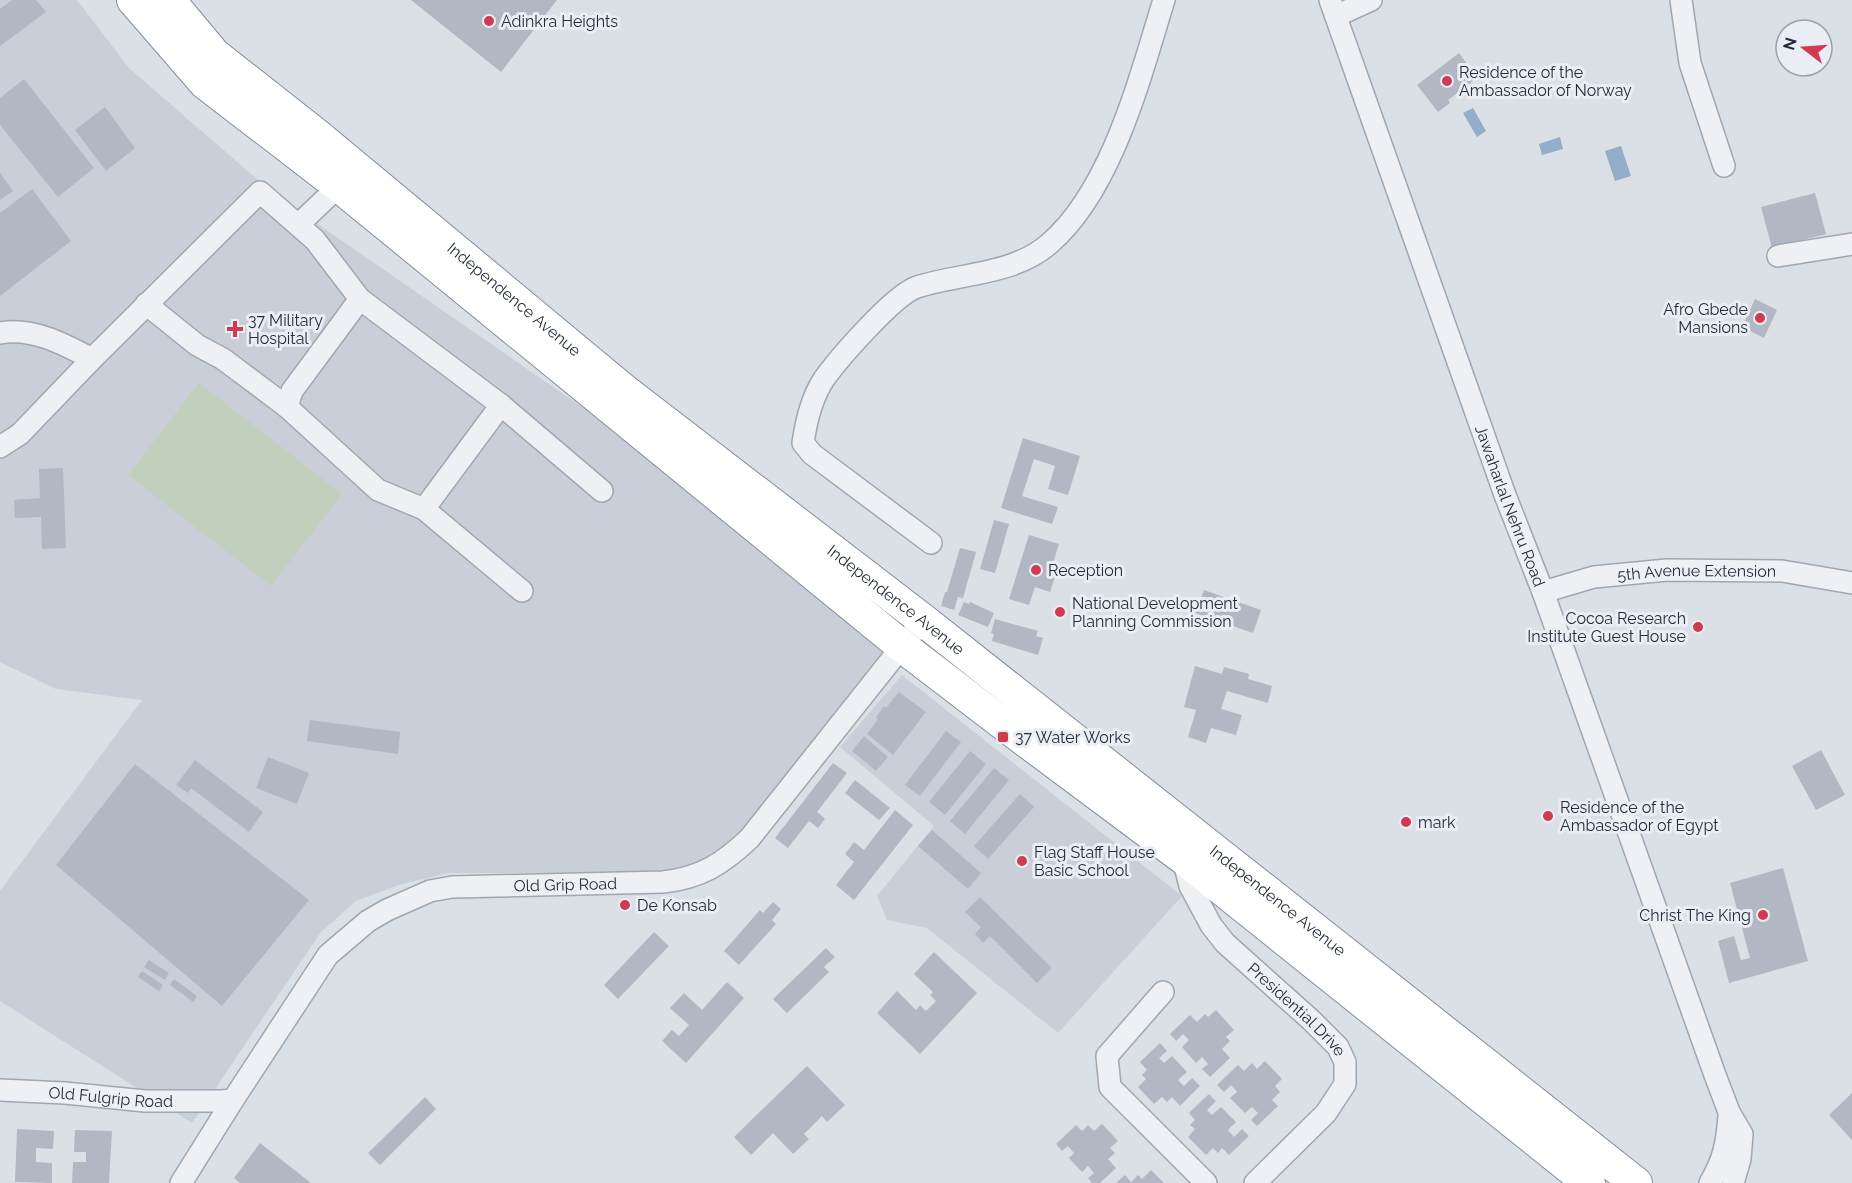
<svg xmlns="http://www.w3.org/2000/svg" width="1852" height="1183" viewBox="0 0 1852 1183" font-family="Raleway,sans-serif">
<rect width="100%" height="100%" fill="#dbdfe6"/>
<path fill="#c9ced8" d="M0 0H77L129 68 273 193 666 465 891 656 744 838 706 866 620 873H448L402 884 356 901 321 932 192 1123 0 1001V891L142 700 56 689 0 662Z
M902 675 1182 896 1058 1033 927 928 887 920 877 896 934 826 840 747Z"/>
<path fill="#c1d0bc" d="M199 383 342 494 271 586 128 475Z"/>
<path fill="#94adc8" d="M1473 108 1486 131 1477 137 1463 113Z
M1560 137 1563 149 1542 155 1539 144Z
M1621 146 1631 176 1615 181 1605 151Z"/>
<path fill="#b2b8c3" d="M12 0H36L46 12 0 46V9Z
M411 0H557L501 72Z
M1459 53 1477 78 1448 100 1450 103 1438 112 1417 85Z
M24 79 94 168 58 197 0 125V98Z
M105 107 135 148 106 171 75 130Z
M0 173 13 191 0 200Z
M32 189 71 241 0 296V213Z
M1815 193 1826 234 1772 248 1761 207Z
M1755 299 1777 310 1764 338 1742 327Z
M1023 438 1080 456 1068 495 1048 489 1055 466 1034 459 1022 496 1058 507 1052 524 1001 508Z
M63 468 66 548 42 549 41 517 15 518 14 500 40 498 39 469Z
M994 520 1009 524 995 573 980 569Z
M1029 535 1059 544 1051 569 1057 571 1050 592 1035 587 1029 605 1009 599Z
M960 548 976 552 963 598 958 597 954 610 941 606 945 592H947Z
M1204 590 1261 610 1253 633 1195 613Z
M964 602 969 604 970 602 994 613 988 627 958 615Z
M995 619 1038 631 1036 636 1043 638 1038 655 992 641 994 634 991 633Z
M1195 666 1222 674 1224 667 1249 674 1248 679 1272 686 1268 703 1227 691 1221 709 1242 715 1236 735 1211 728 1206 743 1188 737 1196 710 1184 707Z
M899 692 926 712 893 755 867 734 878 719 876 717 884 706 886 708Z
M310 720 400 732 398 754 307 741Z
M946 731 961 742 920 796 905 785Z
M864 736 888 757 876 771 852 751Z
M1821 750 1845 795 1816 810 1792 766Z
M970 751 986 764 945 815 929 802Z
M268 757 309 773 297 804 256 788Z
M195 760 263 812 249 832 191 788 188 793 176 785Z
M833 763 847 773 817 812 825 819 818 828 809 821 788 848 775 838Z
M135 764 309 900 222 1006 56 865Z
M994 768 1009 780 965 834 950 821Z
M855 780 890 808 879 820 845 793Z
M1020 794 1034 807 988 859 974 846Z
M895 810 913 825 854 900 836 885 854 862 845 854 854 842 864 850Z
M932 830 981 873 968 889 918 846Z
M1783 868 1808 961 1729 983 1718 941 1734 936 1741 960 1750 958 1730 883Z
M980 897 1052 968 1037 983 990 936 983 943 975 934 981 927 965 912Z
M773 902 781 909 772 920 776 924 739 965 724 951 760 910 763 913Z
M654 932 669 946 618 999 604 985Z
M826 948 835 957 824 967 829 972 787 1013 773 999Z
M934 952 977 993 920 1054 877 1013 897 991 916 1010 920 1005 926 1011 936 1001 930 995 933 992 914 974Z
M149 960 169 973 165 980 144 967Z
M142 971 163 985 159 991 138 977Z
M174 979 197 996 193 1002 170 985Z
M727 982 744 998 686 1063 662 1041 672 1030 679 1036 689 1025 670 1008 684 993 702 1010Z
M1216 1010 1234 1030 1226 1037 1230 1041 1222 1049 1230 1058 1210 1077 1202 1069 1208 1064 1202 1057 1196 1063 1182 1047 1189 1040 1183 1034 1176 1041 1170 1034 1190 1015 1197 1022 1205 1014 1208 1017Z
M1160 1043 1167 1051 1159 1058 1164 1063 1172 1056 1187 1072 1178 1080 1184 1086 1192 1078 1200 1086 1180 1106 1172 1097 1167 1102 1162 1097 1154 1104 1138 1087 1146 1079 1142 1075 1147 1070 1140 1062Z
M1265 1061 1282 1079 1275 1086 1280 1092 1272 1100 1278 1106 1257 1126 1251 1120 1258 1113 1252 1107 1245 1113 1230 1098 1237 1092 1231 1085 1224 1092 1217 1085 1238 1065 1244 1071 1252 1063 1257 1069Z
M807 1066 845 1105 827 1122 822 1116 804 1134 809 1139 793 1154 773 1133 751 1155 734 1137Z
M1852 1093V1140L1829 1115Z
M1209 1094 1216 1101 1207 1110 1212 1115 1221 1107 1236 1122 1228 1130 1234 1137 1242 1129 1249 1136 1229 1155 1222 1148 1218 1153 1213 1148 1206 1155 1188 1137 1195 1129 1190 1125 1195 1120 1189 1113Z
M425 1097 436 1109 380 1165 368 1153Z
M1102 1124 1118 1141 1110 1148 1115 1153 1108 1159 1116 1168 1100 1183H1092L1088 1178 1094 1173 1088 1166 1082 1172 1069 1158 1074 1153 1068 1146 1062 1151 1056 1144 1076 1125 1082 1131 1088 1125 1094 1131Z
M17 1129 54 1131 53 1149 36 1148V1162L52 1163V1183L15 1182Z
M75 1130 112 1131 109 1183H72L73 1162H86V1152H74Z
M260 1143 311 1183H240L234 1178Z
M1151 1170 1164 1183H1116L1125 1175 1131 1182 1138 1175 1142 1179Z"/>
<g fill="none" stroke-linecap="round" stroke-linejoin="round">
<g stroke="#a1a6b0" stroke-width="24">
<g id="minor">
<path id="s1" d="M1330 0 1505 495 1543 592 1715 1075 1729 1112 1742 1134 1740 1159 1733 1183"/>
<path d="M1681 0 1690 63 1724 166"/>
<path d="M1336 16 1371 0"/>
<path d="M299 224 339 186"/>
<path d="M1778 256 1852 244"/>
<path d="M360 299 292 391 287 407 378 490 424 509 522 591"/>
<path d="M146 304 197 345 223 359 287 407"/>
<path d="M0 333C32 327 64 344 92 359L260 192 315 240 360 299 501 405 602 491"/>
<path d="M0 447 20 434 92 359"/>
<path d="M424 509 501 405"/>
<path d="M931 543 812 454 803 443C806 422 812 397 824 379 839 358 895 294 917 287 961 273 1013 275 1049 244 1112 190 1140 77 1164 0"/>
<path id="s2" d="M1543 592 1594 577 1667 570 1782 571 1852 583"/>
<path id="s3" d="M1183 858 1190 886 1211 925 1225 943 1311 1020 1338 1047 1345 1062V1084L1326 1113 1255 1183"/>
<path d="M1163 992 1107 1056 1110 1087 1206 1183"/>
<path id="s4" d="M0 1090 65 1093 145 1101H221L233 1100 328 955 368 921 387 910 430 891 452 887 663 882C701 878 722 864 749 839L923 620"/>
<path d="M181 1183 233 1100"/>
<path d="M1710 1183C1724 1159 1727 1143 1729 1116"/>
</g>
</g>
<g stroke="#828d9d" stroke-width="34">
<g id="highway">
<path d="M133 0 205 83 339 186 903 647 1018 735 1183 858 1589 1183"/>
<path id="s5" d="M169 0 214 54 317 135 625 391 923 620 1636 1183"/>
</g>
</g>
<use href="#minor" stroke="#eef0f4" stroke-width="21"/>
<use href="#highway" stroke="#fff" stroke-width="32"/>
</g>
<g fill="#d03b51" stroke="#eaeef4" stroke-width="2">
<circle cx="489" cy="21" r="6"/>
<circle cx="1447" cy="81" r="6"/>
<circle cx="1760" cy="318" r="6"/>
<path d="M232 320h6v6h6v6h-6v6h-6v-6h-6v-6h6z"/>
<circle cx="1036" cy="570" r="6"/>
<circle cx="1060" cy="612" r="6"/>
<circle cx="1698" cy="627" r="6"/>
<rect x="997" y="731" width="12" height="12" rx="3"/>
<circle cx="1548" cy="816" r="6"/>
<circle cx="1406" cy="822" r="6"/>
<circle cx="1022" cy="861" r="6"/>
<circle cx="625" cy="905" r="6"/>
<circle cx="1763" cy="915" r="6"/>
</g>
<g text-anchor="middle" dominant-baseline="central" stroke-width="6" stroke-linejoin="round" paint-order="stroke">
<g font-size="16" fill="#252d3c" stroke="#eaeef4" text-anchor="start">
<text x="501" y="21">Adinkra Heights</text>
<text x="1459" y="72">Residence of the<tspan x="1459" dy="18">Ambassador of Norway</tspan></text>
<text x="1748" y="309" text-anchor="end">Afro Gbede<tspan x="1748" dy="18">Mansions</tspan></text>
<text x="248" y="320">37 Military<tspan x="248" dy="18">Hospital</tspan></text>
<text x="1048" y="570">Reception</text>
<text x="1072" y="603">National Development<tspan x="1072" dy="18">Planning Commission</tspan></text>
<text x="1686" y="618" text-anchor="end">Cocoa Research<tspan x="1686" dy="18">Institute Guest House</tspan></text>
<text x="1015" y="737">37 Water Works</text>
<text x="1560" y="807">Residence of the<tspan x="1560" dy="18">Ambassador of Egypt</tspan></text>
<text x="1418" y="822">mark</text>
<text x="1034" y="852">Flag Staff House<tspan x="1034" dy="18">Basic School</tspan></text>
<text x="637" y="905">De Konsab</text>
<text x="1751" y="915" text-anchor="end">Christ The King</text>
</g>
<g font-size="16" fill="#252d3c" stroke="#eaeef4">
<text stroke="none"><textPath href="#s5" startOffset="458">Independence Avenue</textPath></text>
<text stroke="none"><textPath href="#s1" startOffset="537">Jawaharlal Nehru Road</textPath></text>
<text stroke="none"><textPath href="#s2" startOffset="156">5th Avenue Extension</textPath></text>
<text stroke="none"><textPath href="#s5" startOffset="944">Independence Avenue</textPath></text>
<text stroke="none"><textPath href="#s4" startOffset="664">Old Grip Road</textPath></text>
<text stroke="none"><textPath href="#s5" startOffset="1430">Independence Avenue</textPath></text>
<text stroke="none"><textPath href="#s3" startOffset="194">Presidential Drive</textPath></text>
<text stroke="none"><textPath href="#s4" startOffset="111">Old Fulgrip Road</textPath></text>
</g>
</g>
<g transform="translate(1804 48) rotate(287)"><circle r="28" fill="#eaeef4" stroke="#9ba1aa" stroke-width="1.5"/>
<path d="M0-4.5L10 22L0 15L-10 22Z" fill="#d03b51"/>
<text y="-9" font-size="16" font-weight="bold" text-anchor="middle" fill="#252d3c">N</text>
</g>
</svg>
